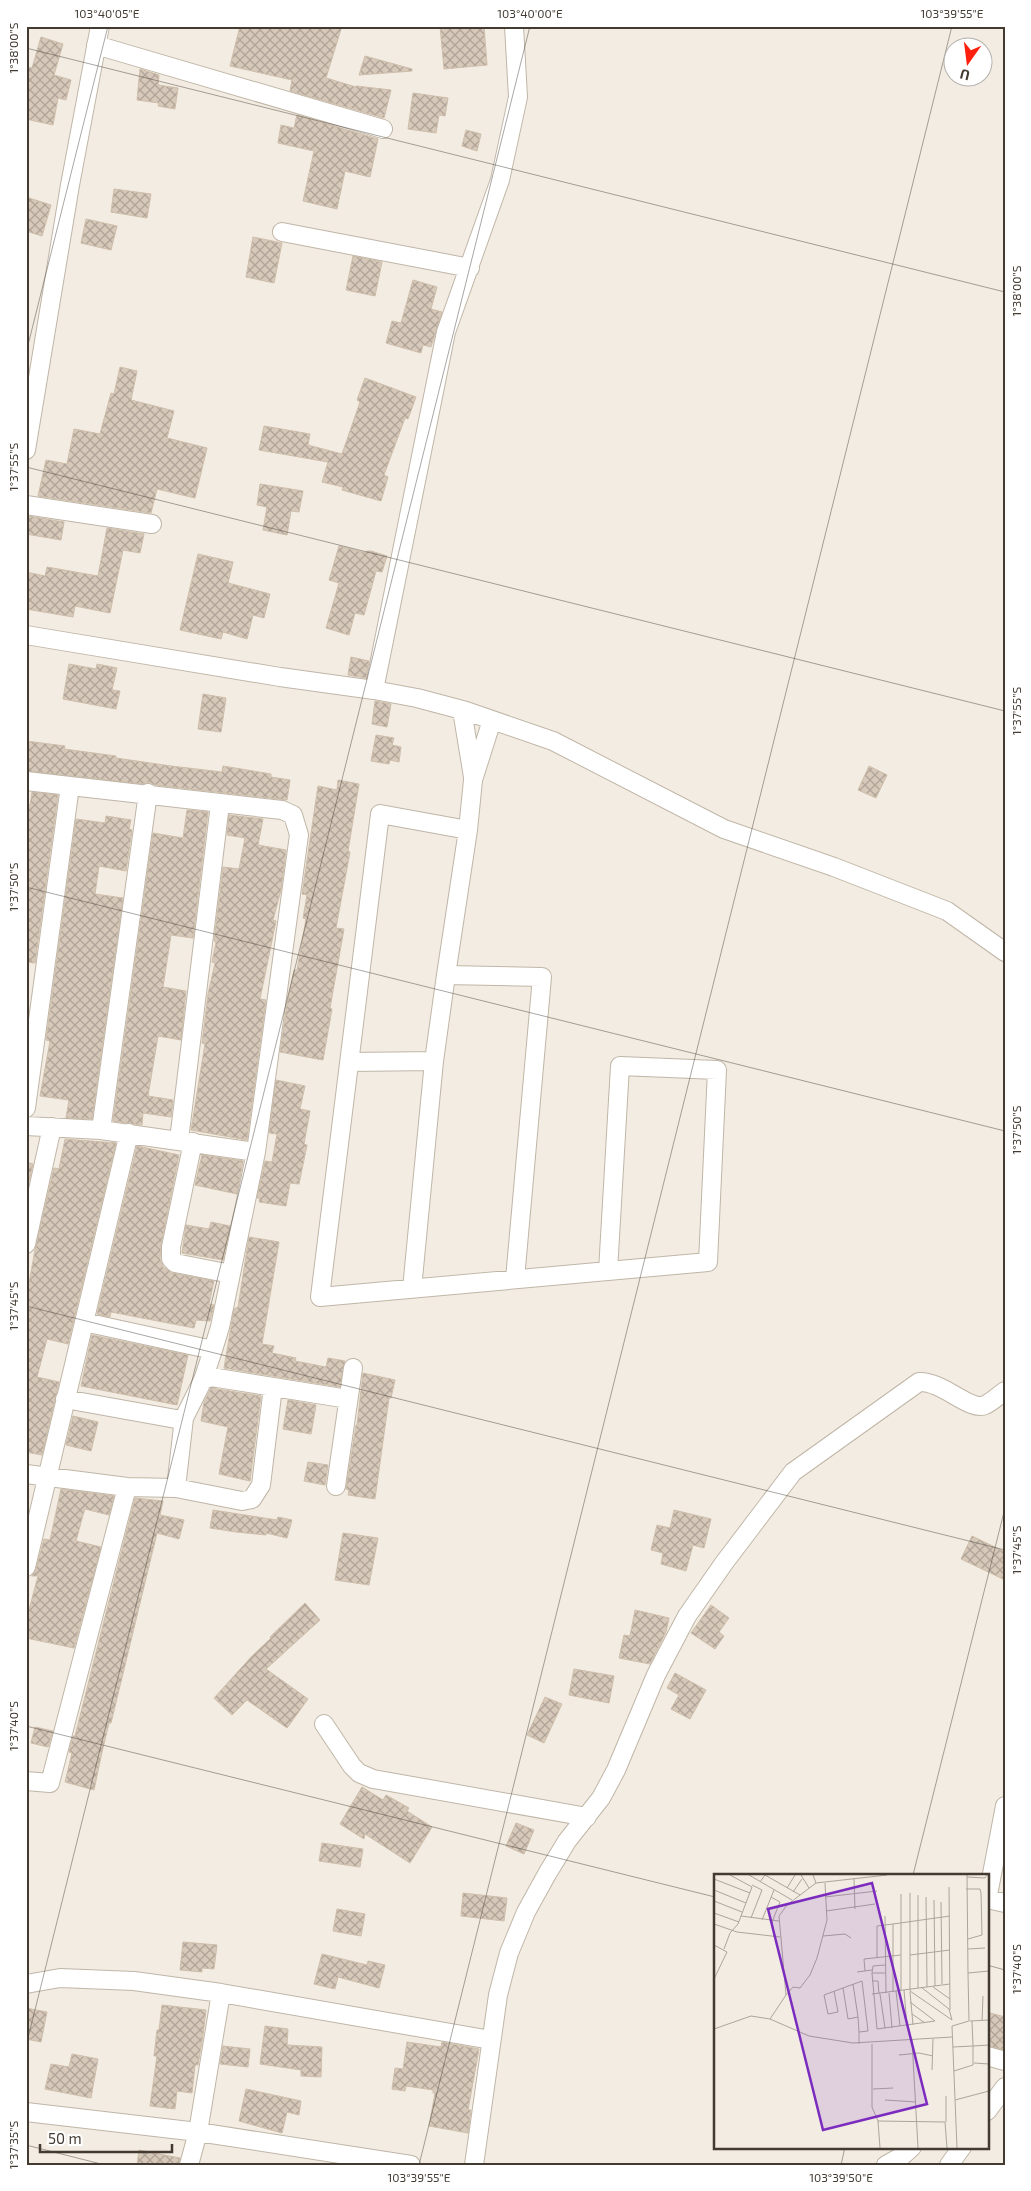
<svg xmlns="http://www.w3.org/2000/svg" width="1031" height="2191" viewBox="0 0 1031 2191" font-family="'Exo 2',sans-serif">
<defs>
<pattern id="building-cross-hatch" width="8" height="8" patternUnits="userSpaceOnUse" patternTransform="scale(1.25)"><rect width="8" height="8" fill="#d7c9ba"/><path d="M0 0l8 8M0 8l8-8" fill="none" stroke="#b0a498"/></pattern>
</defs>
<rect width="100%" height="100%" fill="#f2ece2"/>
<path fill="url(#building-cross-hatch)" stroke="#cfbeaa" d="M240 26H342L326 78 356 87V86L391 90 384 118 290 91 292 80 230 66Z
M440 26H484L487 65 444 69Z
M41 37 63 44 54 75 71 80 66 100 58 98 53 125 26 119V67L32 68Z
M365 56 412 69V71L359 75Z
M140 69 159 75 158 85 178 88 175 109 158 106 159 103 137 100Z
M413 93 448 98 445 116 439 115 436 133 408 129Z
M297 115 378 139 370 177 345 171 337 209 303 201 314 151 278 143 281 125 294 128Z
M466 130 481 134 477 151 462 146Z
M114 189 151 194 147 218 111 212Z
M26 197 51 205 42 236 26 231Z
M86 219 117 226 111 250 81 243Z
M253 237 282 243 274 283 246 277Z
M353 256 382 262 375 296 346 290Z
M413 280 437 287 431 309 442 312 431 347 423 345 421 353 386 343 392 321 401 323Z
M120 367 137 371 131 400 174 411 167 438 207 448 195 498 157 489 151 513 38 496 46 460 67 464 74 429 100 434 111 393 114 394Z
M365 378 416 397 408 419 405 418 384 475 388 477 381 501 342 490 343 487 322 482 328 462 259 450 264 426 310 434 308 445 342 454 360 402 357 400Z
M260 484 303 491 299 512 291 511 287 535 263 530 267 507 257 505Z
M28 516 64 522 61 540 26 534Z
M107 528 144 534 140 553 123 550 110 613 75 606 73 617 26 609V572L45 576 47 567 98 576Z
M339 546 366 553 367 551H371L387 556 382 572 376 571 364 615 355 613 349 635 326 628 339 583 329 580Z
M198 554 233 562 228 583 270 594 264 618 253 615 247 639 223 632 221 639 180 630Z
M351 657 369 661 366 678 348 675Z
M69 664 96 669 97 664 117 668 112 690 120 691 116 709 63 699Z
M203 694 226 698 221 732 198 729Z
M375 701 391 704 387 727 372 724Z
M376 735 394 738 392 745 401 747 399 762 390 760 389 764 371 761Z
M26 741 65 746 64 749 116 756V758L171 766 222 772 223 766 271 774V777L290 780 287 800 155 785 149 782 143 784 26 771Z
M869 766 887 775 876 798 858 790Z
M338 780 359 784 348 851 350 852 336 928 344 929 330 1008 332 1009 323 1060 280 1052 287 1004 294 970H297L306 919 303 918 307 895 302 894 318 786 337 790Z
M32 792 58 795 35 963 26 962V805H30Z
M187 810 208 812 193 938 171 935 163 987 186 991 181 1040 158 1036 148 1096 173 1100 171 1117 143 1113 142 1125 113 1121 153 833 183 838Z
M229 815 263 819 258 845 286 850 281 890 273 920 276 921 260 999 266 1000 247 1140 191 1130 205 1044 202 1043 208 994 215 963 212 962 216 942 214 941 223 867 239 869 245 838 227 835Z
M106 816 131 820 129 829 132 830 126 871 99 866 95 894 123 898 92 1119 66 1118 69 1100 40 1096 50 1041 46 1040 76 819 105 823Z
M276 1080 305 1086 300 1109 310 1111 304 1144 307 1145 299 1184 290 1183 286 1206 259 1202 260 1198H257L265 1161 272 1162 277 1134 269 1133Z
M65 1139 116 1143 68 1344 47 1339 37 1377 59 1382 42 1455 26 1452V1300L35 1250 54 1168 59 1169Z
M137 1146 179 1155 161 1245 160 1259 163 1267 172 1273 214 1281 209 1304 214 1305 210 1321 196 1320 194 1328 111 1312 110 1317 97 1314Z
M202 1155 243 1161 237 1194 195 1185Z
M26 1162 33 1164 26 1194Z
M211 1222 230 1226 223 1260 182 1253 186 1225 209 1229Z
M249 1237 279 1242 262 1344 274 1346 272 1353 296 1358 295 1361 326 1367 328 1358 345 1361 340 1387 224 1368 234 1309 238 1307Z
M92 1335 188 1355 177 1405 81 1386Z
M363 1373 395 1380 391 1398H389L375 1499 348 1495 349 1490 346 1489 356 1425H357Z
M211 1388 261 1396 250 1481 219 1474 228 1427 201 1421 204 1402Z
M288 1400 316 1405 311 1434 283 1429Z
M73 1416 98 1422 91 1451 66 1445Z
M308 1462 328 1465 325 1485 304 1481Z
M61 1489 114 1496 109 1515 85 1509 83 1515 76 1541 101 1547 74 1648 26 1638V1621L38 1576H32L36 1569 44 1539 50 1540Z
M135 1498 163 1501 160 1515 184 1520 179 1539 157 1533 111 1723H109L102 1752 94 1790 65 1782 72 1753 69 1752 73 1736H75Z
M213 1510 277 1520 278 1517 292 1520 287 1538 266 1533V1535L236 1532 210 1528Z
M674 1510 711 1519 704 1548 693 1545 686 1571 661 1564 663 1553 651 1550 657 1525 670 1528Z
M343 1533 378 1538 369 1585 335 1580Z
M972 1536 1005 1552V1580L961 1559Z
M305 1603 320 1620 266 1669 308 1699 287 1728 247 1700 232 1715 214 1698 252 1656 271 1638 270 1637Z
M711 1605 729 1618 719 1632 724 1636 715 1649 691 1633Z
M635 1610 669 1618 666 1632 650 1664 619 1658 624 1635 630 1636Z
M574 1669 614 1676 609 1703 569 1695Z
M675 1673 706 1690 690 1719 671 1709 679 1695 667 1688Z
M545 1697 562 1704 544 1743 527 1735Z
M35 1727 53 1731 48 1747 31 1743Z
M362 1787 383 1800 386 1795 409 1808 407 1811 432 1827 410 1863 365 1834 364 1839 340 1824Z
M516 1823 534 1830 524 1854 506 1846Z
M322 1843 363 1849 360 1867 319 1861Z
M463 1893 507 1898 504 1921 461 1916Z
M337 1909 365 1914 361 1936 333 1931Z
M183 1942 217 1945 214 1969 202 1968V1972L180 1970Z
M322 1954 367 1965 368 1961 385 1965 379 1988 338 1977 335 1989 314 1984Z
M162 2005 206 2010 203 2035 198 2065H195L192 2093 177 2091 175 2109 150 2106 157 2056H154L157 2030H159Z
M26 2008 47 2012 41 2042 26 2039Z
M990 2013 1005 2017V2050L987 2046V2027Z
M265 2026 288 2029 287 2045 322 2047 321 2077 301 2076V2070L260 2064Z
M407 2042 441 2047 442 2042 479 2049 468 2110H471L468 2133 429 2126 435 2093H433V2090L406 2086 405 2091 392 2089 395 2068 403 2069Z
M223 2046 250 2049 248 2067 220 2064Z
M72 2054 98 2059 91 2098 45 2089 51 2064 69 2067Z
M246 2089 301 2101 299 2115 287 2112 282 2133 239 2121Z
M139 2150 180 2158 179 2165H137Z"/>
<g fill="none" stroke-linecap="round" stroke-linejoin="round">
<g stroke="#c0b6a7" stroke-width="20">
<path id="minor" d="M96 45 383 129
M282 232 470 268
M26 450 70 185 100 26
M26 505 152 524
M26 635 280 677 374 690 417 698 466 711 553 741 724 829 834 867 947 911 1005 952
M374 690 446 332 500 180 518 97 514 26
M462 710 473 777
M492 720 473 780 468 830 380 814 320 1297 708 1262 717 1070 620 1066 608 1271
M26 781 282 810 293 815 299 835 256 1152 220 1327 213 1350 84 1322
M446 975 468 830
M350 1062 434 1061
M26 1108 70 786
M26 1126 101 1130 256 1152
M101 1130 148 793
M179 1140 220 804
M193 1142 171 1247V1259L175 1263 231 1274
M26 1244 52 1127
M412 1289 434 1061 446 975 542 977 515 1279
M203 1380 211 1377 348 1399
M65 1399 176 1419 184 1418 203 1380 213 1350
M26 1474 127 1487 176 1488 242 1501 252 1499 261 1485 273 1387
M336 1486 353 1368
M176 1488 184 1418
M26 1567 129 1133
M324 1724 352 1766 359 1773 373 1779 587 1817
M26 1781 50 1783 127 1487
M987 1899 1005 1903
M987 1900 1005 1806
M26 1984 60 1978 134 1981 221 1993 491 2040
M987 2056 1005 2061
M987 2111 1005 2087
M26 2112 198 2132 411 2165
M189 2165 198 2132 221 1993
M474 2165 498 1995 509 1953 526 1912 547 1874 567 1841 601 1798 616 1770 656 1675 687 1616 724 1563 793 1472 919 1382C943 1381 970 1412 985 1405 992 1402 999 1395 1005 1391
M886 2165 902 2156 912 2147
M949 2165 962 2147"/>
</g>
<use href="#minor" stroke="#fff" stroke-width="18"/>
</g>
<path fill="none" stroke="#433b32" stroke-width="1" stroke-opacity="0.45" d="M26 48 1005 292M26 353 108 26M26 467 1005 711M26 887 1005 1131M26 1306 1005 1550M26 1726 715 1897M913 1875 1005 1508M987 1965 1005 1970M26 2046 530 26M26 2145 105 2165M419 2165 952 26M841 2165 845 2147"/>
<g transform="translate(714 1874)">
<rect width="275" height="275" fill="#f2ece2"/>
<path fill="none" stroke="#aca59c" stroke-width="1" d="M35 1 78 26M87 1 95 14M253 1 254 99M253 3 271 4 273 1M0 5 36 19M140 5 141 35M46 8 51 1 86 21M102 9 173 1M235 13 236 136M73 14 81 1M252 15H266L267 19 268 61 254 65M0 16 32 29M79 18 88 5M196 19V117L238 146 235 135 207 113M187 20V116M204 21V114M57 23 66 28 58 48 60 63M111 23 163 17M212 23 213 113M220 26 221 112M0 27 28 38M227 28 228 110M112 37 161 30M0 39 25 48M27 42 65 47M171 42 172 119M37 44 48 16 38 11M48 46 60 16M0 50 23 58 66 63M109 62 131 60 137 64M0 71 13 78 0 105M10 75 16 59 24 50 38 13 16 1M254 75 271 74M196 81 236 76M163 83V52L179 50M151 97 150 85 187 81M143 98 158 96M158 99 159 92 171 91M171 99H158L163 155 221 147 196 128M158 107H164L165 120M219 113 236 125M129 114 134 145 144 143 139 110M190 116 193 152M120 117 124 138 114 140 110 121 148 107 154 157 145 158V170M182 117 186 152M179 118V50L236 42M196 118 199 151M175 119 178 154M158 120 236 110M166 120 171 154M72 121 79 113 86 114 96 101 103 84 113 46 111 9M198 140 211 149M144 143 145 158M56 145 72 121 65 42 73 31 102 9 99 1M256 147 275 146M268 147 269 122M0 155 37 142 56 145 95 162 139 169 238 163M198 166 204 274M158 170V233L164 247 166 274M239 173 259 172 258 147M185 181 205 179 219 182M260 189 275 190M218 196 219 165M240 197 259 191V172L275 171M159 215 179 214M232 222V248M171 226 202 228M241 226 275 217M164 247 231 248 233 274M243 274 238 152 255 147 254 99 275 97"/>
<path fill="#7b2cbf" fill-opacity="0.15" stroke="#7b2cbf" stroke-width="2.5" d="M158 9 213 230 109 256 54 35Z"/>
<rect width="275" height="275" fill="none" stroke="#433b32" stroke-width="2.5"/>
</g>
<rect width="1031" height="2191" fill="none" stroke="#ffffff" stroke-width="55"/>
<g transform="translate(968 62) rotate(194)"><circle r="24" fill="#ffffff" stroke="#b4b1ad"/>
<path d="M0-4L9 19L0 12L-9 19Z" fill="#ff1f0c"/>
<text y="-8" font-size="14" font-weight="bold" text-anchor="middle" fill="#433b32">U</text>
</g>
<path d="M40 2144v8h132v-8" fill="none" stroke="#433b32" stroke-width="2.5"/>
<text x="48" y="2144" font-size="15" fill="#433b32" stroke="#ffffff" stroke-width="4" paint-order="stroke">50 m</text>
<rect x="28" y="28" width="976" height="2136" fill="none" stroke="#433b32" stroke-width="2"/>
<g font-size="12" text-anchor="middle" fill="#433b32">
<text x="107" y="18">103°40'05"E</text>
<text x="530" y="18">103°40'00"E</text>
<text x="952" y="18">103°39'55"E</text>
<text transform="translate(14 48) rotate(-90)" y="4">1°38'00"S</text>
<text transform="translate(1017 291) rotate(-90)" y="4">1°38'00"S</text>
<text transform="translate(14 467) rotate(-90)" y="4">1°37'55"S</text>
<text transform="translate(1017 711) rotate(-90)" y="4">1°37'55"S</text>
<text transform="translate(14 887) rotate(-90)" y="4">1°37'50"S</text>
<text transform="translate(1017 1130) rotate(-90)" y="4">1°37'50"S</text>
<text transform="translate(14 1306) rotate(-90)" y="4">1°37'45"S</text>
<text transform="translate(1017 1550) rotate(-90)" y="4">1°37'45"S</text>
<text transform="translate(14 1726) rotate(-90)" y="4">1°37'40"S</text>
<text transform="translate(1017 1969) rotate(-90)" y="4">1°37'40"S</text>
<text transform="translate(14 2145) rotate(-90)" y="4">1°37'35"S</text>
<text x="419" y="2182">103°39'55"E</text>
<text x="841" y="2182">103°39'50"E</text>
</g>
</svg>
